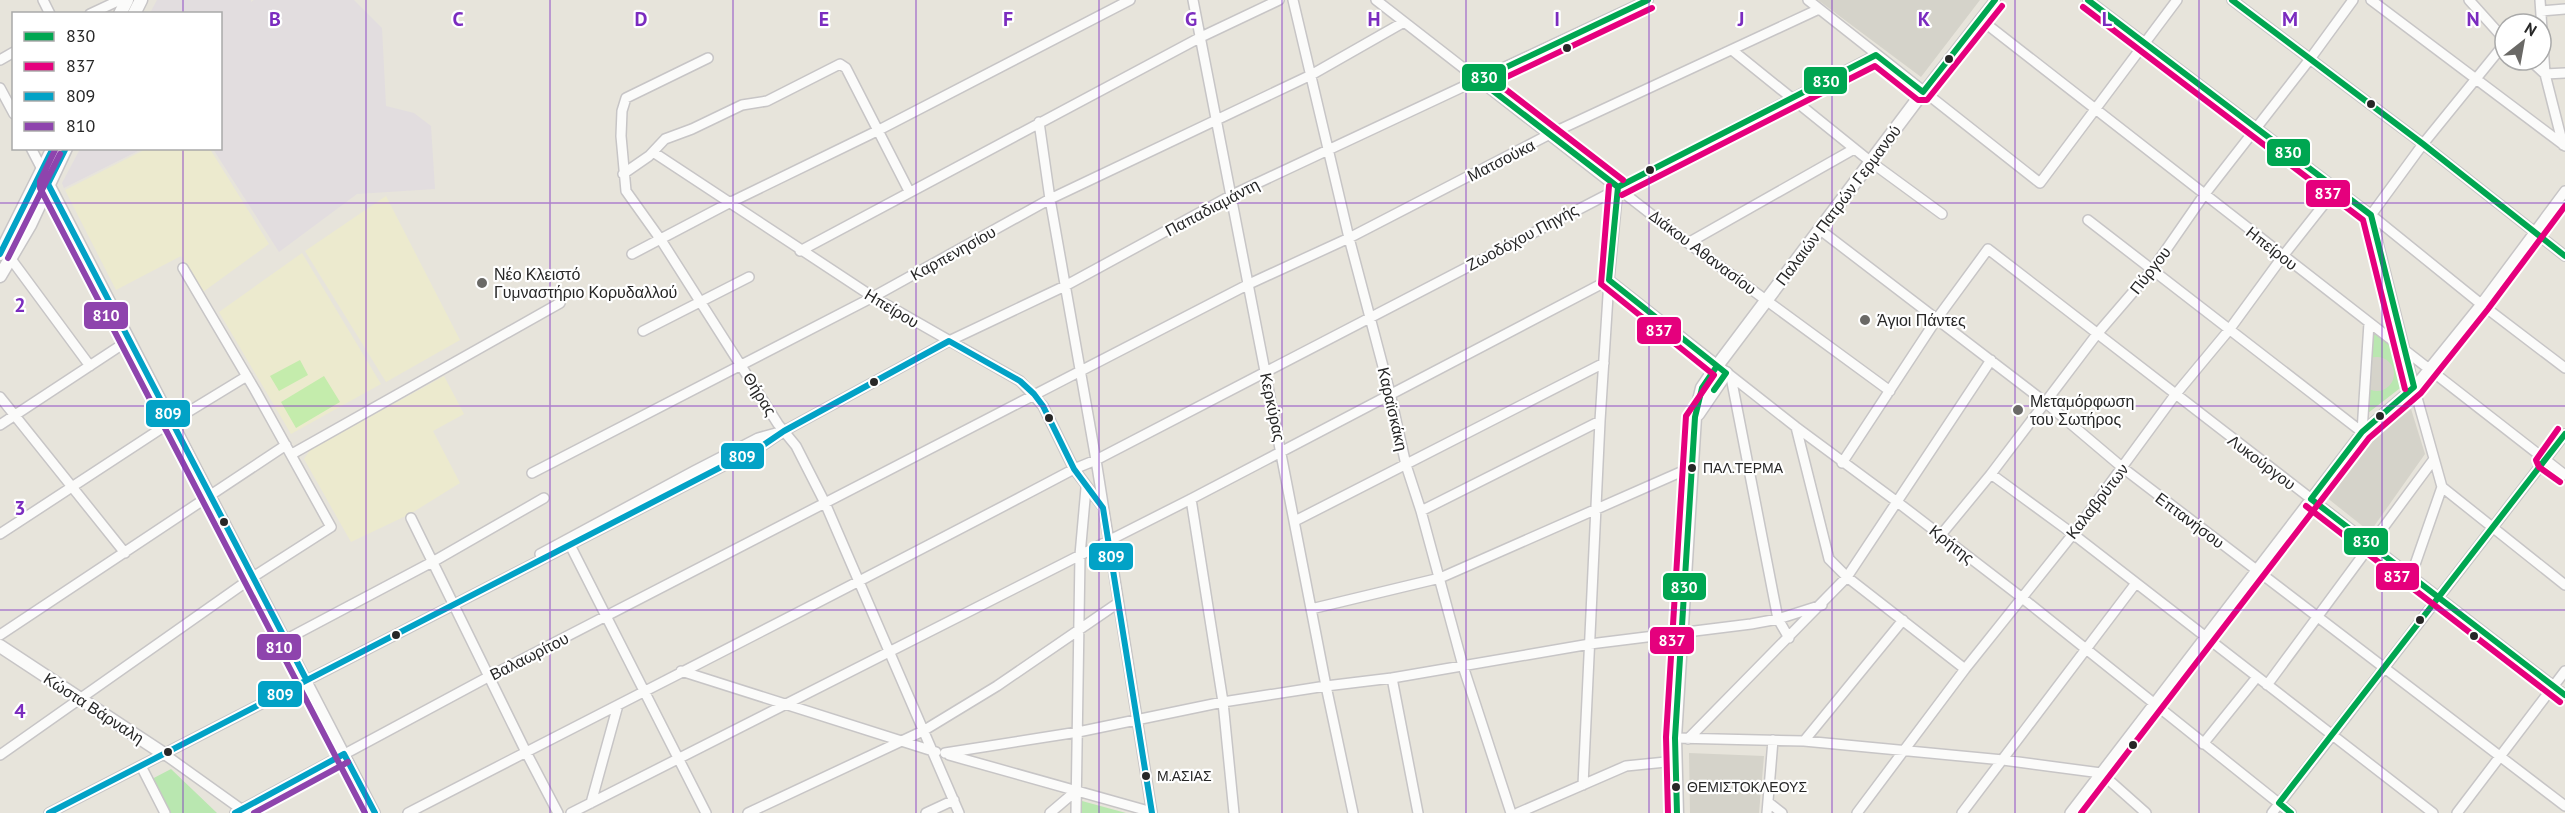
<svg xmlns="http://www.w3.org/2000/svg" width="2565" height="813" viewBox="0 0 2565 813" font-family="'PT Sans',sans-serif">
<rect width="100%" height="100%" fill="#e7e4db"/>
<path fill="#e2dddf" d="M157 0H251V2L254 0H354L382 28 386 106 414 113 431 126 435 189 357 194 279 252 213 149 220 148V14L150 13Z
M80 149V148L142 149 64 188 62 183Z"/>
<path fill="#eceace" d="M146 149H210L269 244 203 292 181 256 116 290 65 190Z
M386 196 460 340 386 382 305 251Z
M302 253 381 384 291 434 219 312Z
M444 376 464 414 433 431 460 483 410 514 351 542 304 459 310 450Z"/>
<path fill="#b9e7b0" d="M2372 330 2402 356 2408 382 2368 413Z
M171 769 217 813H166L150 780Z
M1082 801 1126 813H1081Z"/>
<path fill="#c4ecac" d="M300 360 308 375 279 391 270 376Z
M324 376 340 402 296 428 281 402Z"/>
<path fill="#d5d3ca" d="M1818 0H1980L1921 77Z
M2360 374a17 17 0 1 1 34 0a17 17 0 1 1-34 0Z
M2411 409 2425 454 2370 532 2326 497 2369 442Z
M1689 753 1764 756 1759 813H1690Z"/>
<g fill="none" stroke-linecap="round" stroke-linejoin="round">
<g stroke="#c7c5c6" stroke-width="12">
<path id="street" d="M43 0 50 14
M1193 0 1326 686 1353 813
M1293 0 1349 238 1390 393 1406 465 1421 511 1463 666 1511 813
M1376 0 1688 243 1890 391
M1808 0 2040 183 2177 0
M2088 0 2371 215 2481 304 2565 368
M2232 0 2423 144 2565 256
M2371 0 2565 146
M2469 0 2505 40
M2540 0 2545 74 2563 145
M2541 11 2565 9
M90 14 120 0
M1980 19 2565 475
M1732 50 1871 162 1942 214
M708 58 626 98 622 111 621 136 626 191 661 240 778 424 796 446 825 503 959 813
M0 60 14 52
M2530 60 2545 74
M2545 74 2565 73
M0 88 14 114
M1923 92 1995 0
M1039 122 1050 199 1096 460 1152 813
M31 148 375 813
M653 152 873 297 1020 381 1043 406 1074 469 1102 506
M623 174 649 156 665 139 692 129 742 105 767 101 840 64 846 68 909 191
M2371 215 2414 387 2442 487 2411 576
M2371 215 2423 144 2505 43
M2088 220 2362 432
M1819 229 2045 402 2123 468 2565 806
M1688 243 1854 149
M800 251 1201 37 1279 0
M632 254 729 203 877 131 1130 0
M11 259 90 366
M1609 280 1796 427 1896 501 2021 597 2291 813
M643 331 749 277
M1731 377 1778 619 1789 638
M0 397 125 553
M0 425 129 340
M1796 427 1829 559 1847 577 1965 669
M2362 432 2369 323
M292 454 560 303
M1842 463 1936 320 1988 249 2565 695
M532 473 873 297 1050 199 1311 75 1404 22
M1991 474 2073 534 2433 813
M2442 487 2565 585
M1191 499 1223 702 1234 813
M1421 511 1600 421
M411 518 526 752 558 813
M1295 521 1604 363
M0 534 165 426 247 376
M1940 536 1991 474 2097 334 2152 270 2204 195 2310 59 2353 0
M570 545 706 813
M540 554 694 471 758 438 776 433
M1311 609 1440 578 1692 467
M0 635 286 445
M285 640 436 560 544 498
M681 671 936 752
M1392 678 1418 813
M2267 685 2434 459
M1675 738 1804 741 2003 760 2101 773 2146 813
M1688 739 1847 577 1991 360
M1804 741 1903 620
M2203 744 2257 677
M945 753 1078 732 1223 702 1326 686 1392 678 1590 644 1751 624 1778 619 1822 605
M164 754 245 812
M0 755 253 577 331 527 255 390 183 268
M949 755 1152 812
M141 766 165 813
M1583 785 1600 421 1609 280 1618 187
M1768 802 1782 813
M591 803 618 705
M49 813 762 446 784 431 949 341 1065 286 1232 195 1648 0
M235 813 488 677 1249 284 1349 238 1550 134 1819 9
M408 813C630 698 853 586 1074 469L1096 460 1876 55
M571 813 1191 499 1609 280
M748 813 923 731 997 686 1118 603
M926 813 954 800
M1050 813 1077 790
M1076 813 1080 555 1086 488
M1518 813 1626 766 1676 761
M1767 813 1773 740
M1857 813 1965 669 2073 534 2175 395 2229 330 2283 256 2336 189
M1962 813 2136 583
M2070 813 2362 432 2414 387 2481 304 2565 191
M2272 813 2565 434
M2457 813 2565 671"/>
</g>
<g stroke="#c7c5c6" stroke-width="15">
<path id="secondary" d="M120 14 127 0
M134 14 141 0
M0 254 53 148
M0 276 30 225 66 148
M1698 414 1726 373
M0 646 164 754
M1677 813 1675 738 1695 417 1702 388 1717 366 1923 92"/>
</g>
<use href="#street" stroke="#fbfbfa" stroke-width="9"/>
<use href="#secondary" stroke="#fbfbfa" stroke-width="12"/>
<g stroke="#fff" stroke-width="10">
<path id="bus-1" d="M2088 0 2371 215 2414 387 2362 432 2311 499 2565 695
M2232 0 2423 144 2565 256
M1618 187 1876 55 1923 92 1995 0
M1618 187 1479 80 1648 0
M1618 187 1609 280 1726 373 1714 390
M1677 813 1675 738 1695 417 1702 388 1717 366
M2291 813 2279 803 2565 434"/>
</g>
<g stroke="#fff" stroke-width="10">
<path id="bus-2" d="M2083 7 2363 220 2405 389
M1623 180 1496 82 1652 8
M1609 186 1601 284 1714 375 1686 416 1666 737 1668 813
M1622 195 1875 66 1918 100H1927L2002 6
M2558 429 2536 460 2539 467 2560 482
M2306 506 2560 702
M2081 813 2369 438 2421 393 2488 309 2565 206"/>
</g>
<g stroke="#fff" stroke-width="10">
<path id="bus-3" d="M66 148 48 184 306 679
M0 254 52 150
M49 813 762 446 784 431 949 341 1020 381 1034 394 1043 406 1074 469 1103 508 1152 813
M235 813 344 754 375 813"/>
</g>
<g stroke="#fff" stroke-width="10">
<path id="bus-4" d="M56 148 40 181V188L365 813
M8 258 60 154
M254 813 348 762"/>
</g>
<use href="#bus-1" stroke="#00a651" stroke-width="6"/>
<use href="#bus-2" stroke="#e5007d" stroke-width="6"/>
<use href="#bus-3" stroke="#02a2c6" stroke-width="6"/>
<use href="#bus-4" stroke="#8e44ad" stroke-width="6"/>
</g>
<path fill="none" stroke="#7b2cbf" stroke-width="1.5" stroke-opacity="0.55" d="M183 0V14M366 0V813M550 0V813M733 0V813M916 0V813M1099 0V813M1282 0V813M1466 0V813M1649 0V813M1832 0V813M2015 0V813M2199 0V813M2382 0V813M183 148V813M0 203H2565M0 406H2565M0 610H2565"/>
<g fill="#272727" stroke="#fff" stroke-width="2">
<circle cx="1567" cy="48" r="5"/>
<circle cx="1949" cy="59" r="5"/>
<circle cx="2371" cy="104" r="5"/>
<circle cx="1650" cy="170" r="5"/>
<circle cx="874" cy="382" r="5"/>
<circle cx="2380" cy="416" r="5"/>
<circle cx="1049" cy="418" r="5"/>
<circle cx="1692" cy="468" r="5"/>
<circle cx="224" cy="522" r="5"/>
<circle cx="2420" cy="620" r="5"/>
<circle cx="396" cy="635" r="5"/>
<circle cx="2474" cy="636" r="5"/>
<circle cx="2133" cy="745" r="5"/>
<circle cx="168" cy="752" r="5"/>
<circle cx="1146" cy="776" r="5"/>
<circle cx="1676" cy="787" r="5"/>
</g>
<g fill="#6a6966" stroke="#fff" stroke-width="2">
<circle cx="482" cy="283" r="6"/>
<circle cx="1865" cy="320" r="6"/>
<circle cx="2018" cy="410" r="6"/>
</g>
<g text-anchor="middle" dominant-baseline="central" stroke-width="4.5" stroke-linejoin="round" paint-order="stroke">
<g font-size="14" fill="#272727" stroke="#fff" text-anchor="start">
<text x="1703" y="468">ΠΑΛ.ΤΕΡΜΑ</text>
<text x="1157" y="776">Μ.ΑΣΙΑΣ</text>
<text x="1687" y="787">ΘΕΜΙΣΤΟΚΛΕΟΥΣ</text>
</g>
<g font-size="16" fill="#272727" stroke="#fff">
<text transform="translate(1501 160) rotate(-27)">Ματσούκα</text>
<text transform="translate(1838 205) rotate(-53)">Παλαιών Πατρών Γερμανού</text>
<text transform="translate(1212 207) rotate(-28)">Παπαδιαμάντη</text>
<text transform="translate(1522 237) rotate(-28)">Ζωοδόχου Πηγής</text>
<text transform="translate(2272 248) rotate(38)">Ηπείρου</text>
<text transform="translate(1703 252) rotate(37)">Διάκου Αθανασίου</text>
<text transform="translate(953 253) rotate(-29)">Καρπενησίου</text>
<text transform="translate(2150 270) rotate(-52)">Πύργου</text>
<text transform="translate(892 308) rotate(31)">Ηπείρου</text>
<text transform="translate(760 394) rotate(58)">Θήρας</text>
<text transform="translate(1273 407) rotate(78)">Κερκύρας</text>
<text transform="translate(1393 409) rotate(77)">Καραϊσκάκη</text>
<text transform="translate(2262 462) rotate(37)">Λυκούργου</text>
<text transform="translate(2097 501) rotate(-52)">Καλαβρύτων</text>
<text transform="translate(2190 520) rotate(37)">Επτανήσου</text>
<text transform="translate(1952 544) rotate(38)">Κρήτης</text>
<text transform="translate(529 656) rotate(-27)">Βαλαωρίτου</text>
<text transform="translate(94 708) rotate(33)">Κώστα Βάρναλη</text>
</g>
<g font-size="16" fill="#272727" stroke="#fff" text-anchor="start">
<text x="494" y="274">Νέο Κλειστό<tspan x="494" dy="18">Γυμναστήριο Κορυδαλλού</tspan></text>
<text x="1877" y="320">Άγιοι Πάντες</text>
<text x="2030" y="401">Μεταμόρφωση<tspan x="2030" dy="18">του Σωτήρος</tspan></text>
</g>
</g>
<g font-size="20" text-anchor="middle" font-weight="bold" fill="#7b2cbf" stroke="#fff" stroke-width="4.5" stroke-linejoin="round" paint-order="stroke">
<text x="275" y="26">B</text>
<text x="458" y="26">C</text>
<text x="641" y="26">D</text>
<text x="824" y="26">E</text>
<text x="1008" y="26">F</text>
<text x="1191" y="26">G</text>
<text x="1374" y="26">H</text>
<text x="1557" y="26">I</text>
<text x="1741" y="26">J</text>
<text x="1924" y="26">K</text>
<text x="2107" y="26">L</text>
<text x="2290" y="26">M</text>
<text x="2473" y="26">N</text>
<text x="20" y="312">2</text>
<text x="20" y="515">3</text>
<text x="20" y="718">4</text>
</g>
<g stroke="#fff" stroke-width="2">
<rect x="1461" y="63" width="46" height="29" rx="6" fill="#00a651"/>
<rect x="1803" y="66" width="45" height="29" rx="6" fill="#00a651"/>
<rect x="2266" y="138" width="45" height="29" rx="6" fill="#00a651"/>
<rect x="2305" y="179" width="46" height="29" rx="6" fill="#e5007d"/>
<rect x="83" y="301" width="46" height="29" rx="6" fill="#8e44ad"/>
<rect x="1636" y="316" width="46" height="29" rx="6" fill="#e5007d"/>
<rect x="145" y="399" width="46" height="29" rx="6" fill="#02a2c6"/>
<rect x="720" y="442" width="45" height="28" rx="6" fill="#02a2c6"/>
<rect x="2343" y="527" width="46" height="29" rx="6" fill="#00a651"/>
<rect x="1088" y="542" width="46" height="29" rx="6" fill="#02a2c6"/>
<rect x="2375" y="562" width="45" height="29" rx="6" fill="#e5007d"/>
<rect x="1662" y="572" width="45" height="29" rx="6" fill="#00a651"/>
<rect x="1649" y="626" width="46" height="29" rx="6" fill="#e5007d"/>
<rect x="256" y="633" width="46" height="28" rx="6" fill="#8e44ad"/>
<rect x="257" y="680" width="46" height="28" rx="6" fill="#02a2c6"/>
</g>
<g font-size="16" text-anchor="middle" font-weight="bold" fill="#fff">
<text x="1484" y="83">830</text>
<text x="1826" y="87">830</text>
<text x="2288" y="158">830</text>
<text x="2328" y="199">837</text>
<text x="106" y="321">810</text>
<text x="1659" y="336">837</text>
<text x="168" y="419">809</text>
<text x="742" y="462">809</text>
<text x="2366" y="547">830</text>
<text x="1111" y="562">809</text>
<text x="2397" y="582">837</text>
<text x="1684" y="593">830</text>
<text x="1672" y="646">837</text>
<text x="279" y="653">810</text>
<text x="280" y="700">809</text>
</g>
<rect x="12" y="12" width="210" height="138" fill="#ffffff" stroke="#a9a9a9" stroke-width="1.5"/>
<rect x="24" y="32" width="30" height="9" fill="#00a651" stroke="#a9a9a9" stroke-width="1.5"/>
<text x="66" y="42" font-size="18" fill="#272727">830</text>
<rect x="24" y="62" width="30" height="9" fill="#e5007d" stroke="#a9a9a9" stroke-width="1.5"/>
<text x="66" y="72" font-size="18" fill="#272727">837</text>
<rect x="24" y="92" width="30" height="9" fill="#02a2c6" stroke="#a9a9a9" stroke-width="1.5"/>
<text x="66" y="102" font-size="18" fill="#272727">809</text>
<rect x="24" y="122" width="30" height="9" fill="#8e44ad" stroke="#a9a9a9" stroke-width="1.5"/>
<text x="66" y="132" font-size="18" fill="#272727">810</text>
<g transform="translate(2523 42) rotate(31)"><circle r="28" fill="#ffffff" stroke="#a9a9a9" stroke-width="1.5"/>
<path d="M0-4.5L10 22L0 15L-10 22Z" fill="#6a6966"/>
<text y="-9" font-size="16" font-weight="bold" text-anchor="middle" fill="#272727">N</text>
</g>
</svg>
